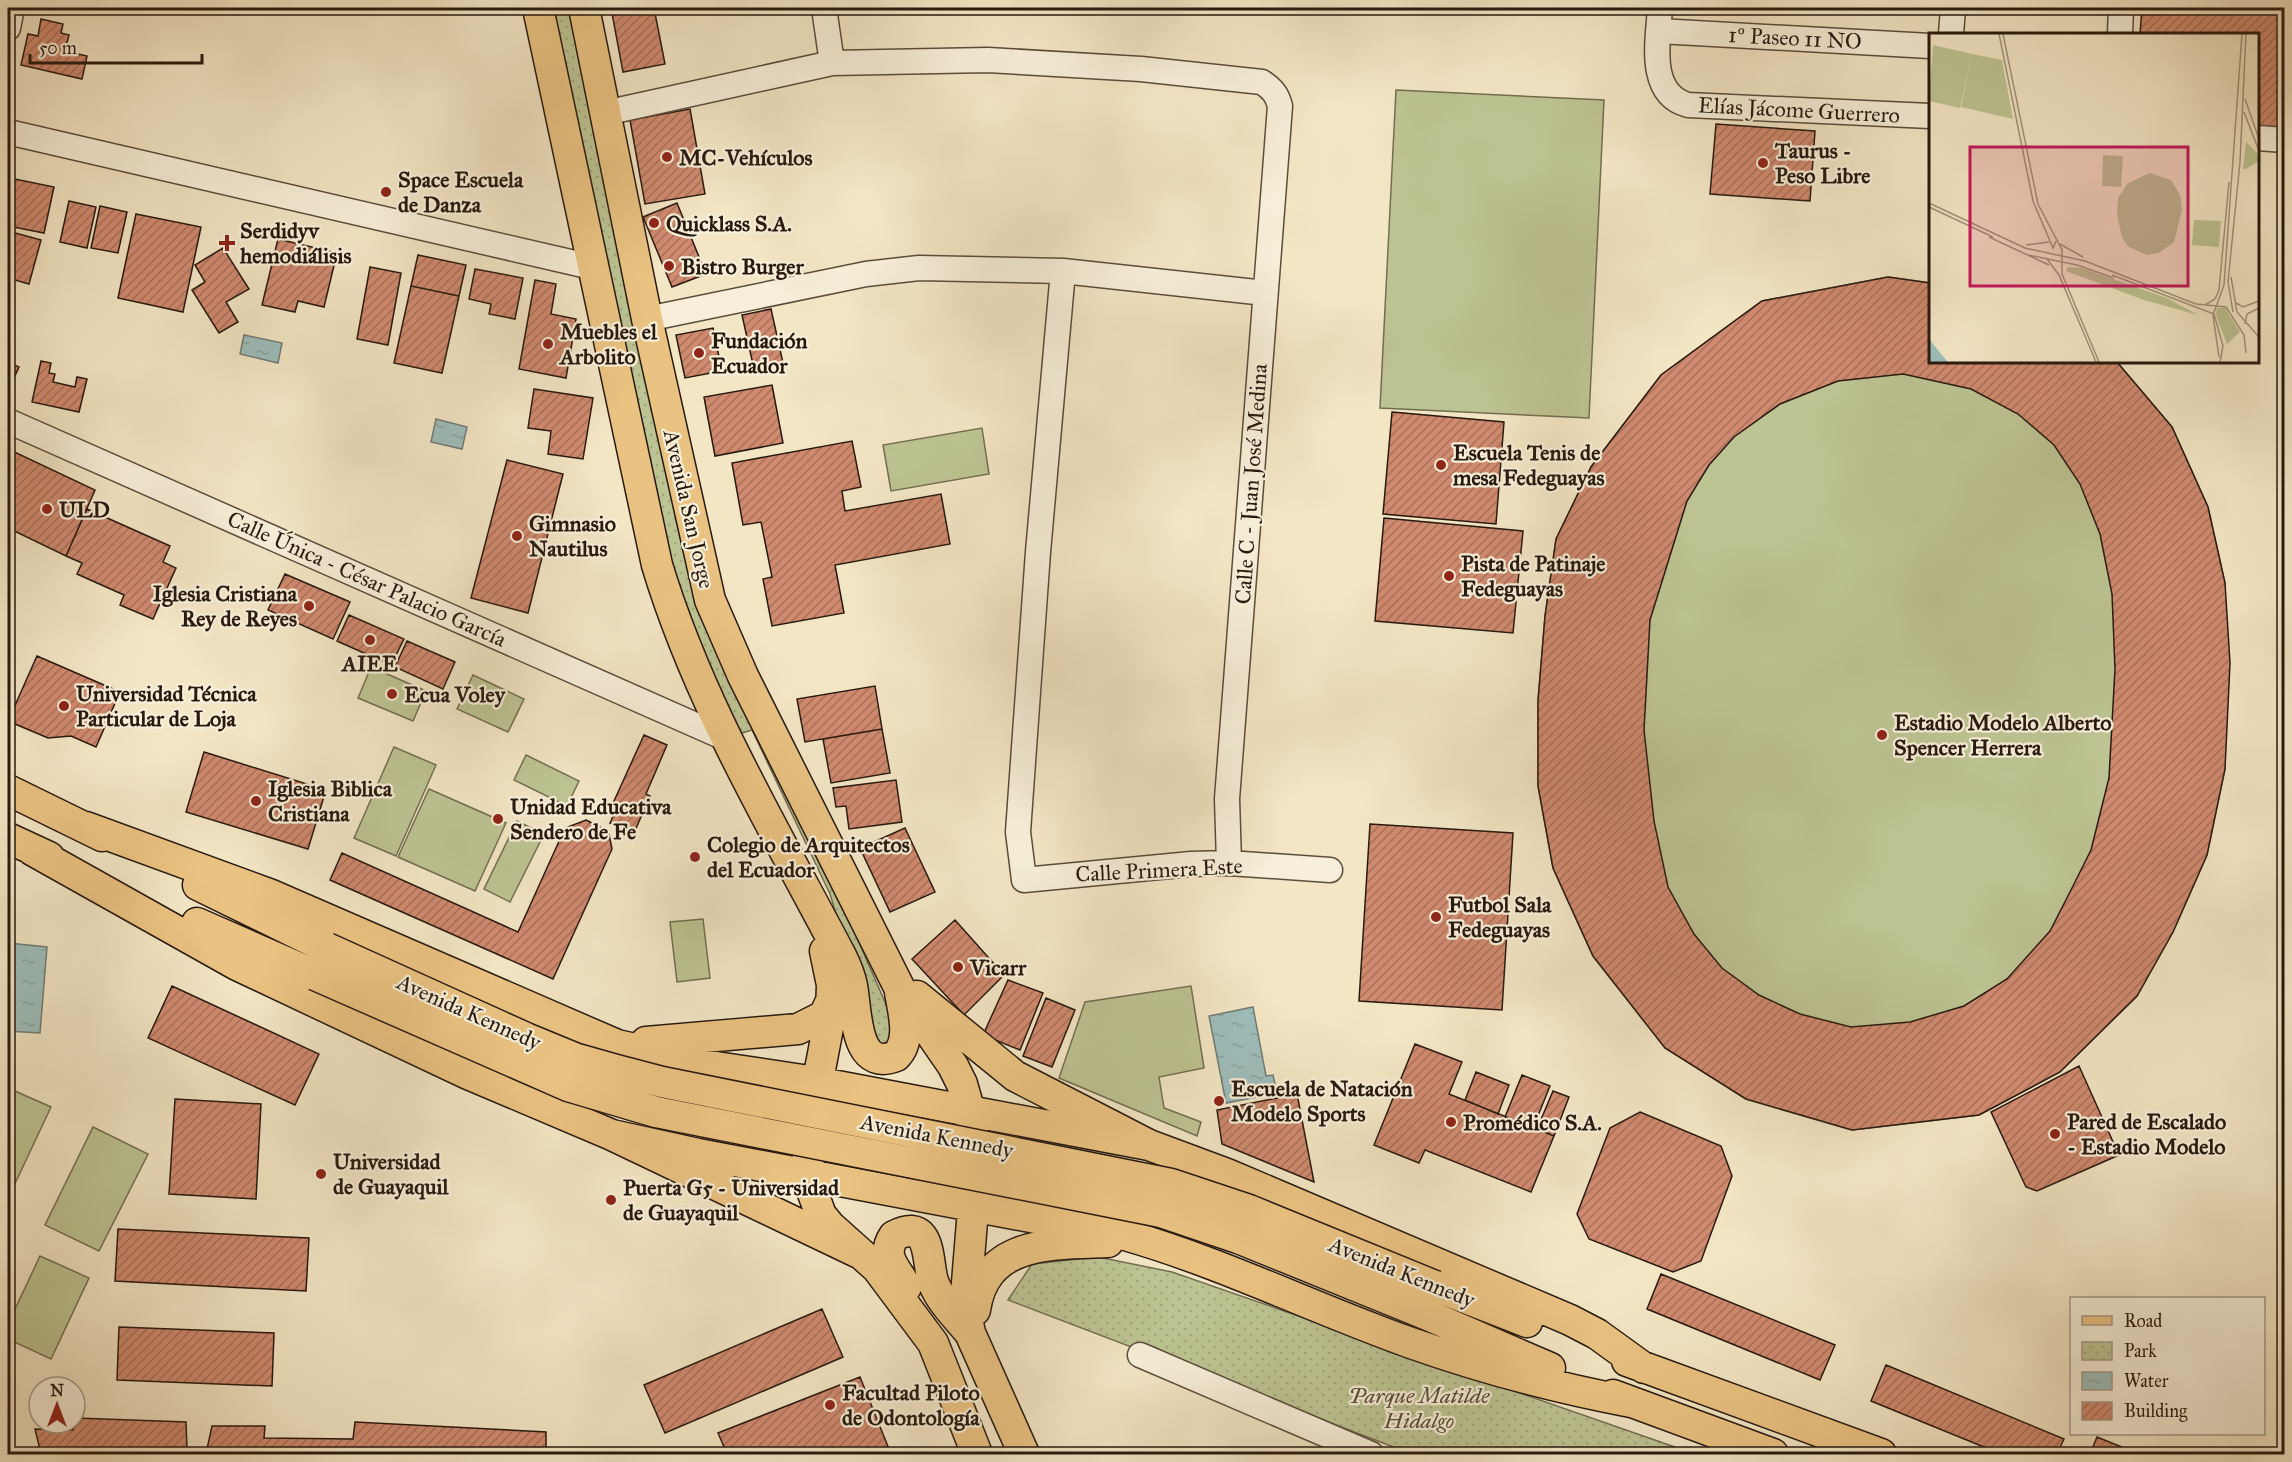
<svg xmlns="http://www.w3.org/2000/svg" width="2292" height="1462" viewBox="0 0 2292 1462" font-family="'IM FELL Great Primer',serif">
<defs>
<pattern id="park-dots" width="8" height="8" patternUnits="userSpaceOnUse" patternTransform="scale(1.5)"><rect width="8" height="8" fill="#bdc493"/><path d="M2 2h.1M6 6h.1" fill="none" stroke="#a2a87e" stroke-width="1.8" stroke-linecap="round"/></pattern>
<pattern id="water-ripples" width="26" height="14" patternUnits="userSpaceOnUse" patternTransform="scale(1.5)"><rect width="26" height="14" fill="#9ebebc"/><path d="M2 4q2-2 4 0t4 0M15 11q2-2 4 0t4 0" fill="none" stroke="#88a3a0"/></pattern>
<pattern id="building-hatch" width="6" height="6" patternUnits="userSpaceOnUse" patternTransform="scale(1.5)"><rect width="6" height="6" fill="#d08a6f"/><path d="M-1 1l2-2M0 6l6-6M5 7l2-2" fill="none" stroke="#a9705a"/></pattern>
</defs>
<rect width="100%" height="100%" fill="#f3e6c5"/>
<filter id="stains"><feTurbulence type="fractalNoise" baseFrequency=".00333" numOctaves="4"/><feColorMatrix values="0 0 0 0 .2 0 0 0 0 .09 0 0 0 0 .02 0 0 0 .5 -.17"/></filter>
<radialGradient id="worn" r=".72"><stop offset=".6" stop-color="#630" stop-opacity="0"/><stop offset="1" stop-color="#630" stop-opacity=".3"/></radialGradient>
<path fill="#bdc493" stroke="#726e51" stroke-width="1.5" d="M1396 90 1604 100 1589 418 1380 408Z
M1888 277 1930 283V362H2117L2172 427 2208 507 2225 583V769L2207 855 2173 932 2137 996 2060 1072 1979 1115 1852 1130 1746 1099 1665 1048 1593 956 1553 868 1538 786V701L1545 616 1556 539 1591 467 1661 375 1762 301Z
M982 428 989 474 891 491 883 445Z
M371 667 426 691 413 721 358 698Z
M473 675 524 699 508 732 457 709Z
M394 747 436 765 396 856 354 838Z
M526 755 579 781 567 806 514 780Z
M429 789 506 823 475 891 398 857Z
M517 821 544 834 510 902 484 889Z
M703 919 710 978 677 982 670 922Z
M1191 986 1204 1068 1159 1077 1164 1108 1201 1122 1197 1136 1059 1078 1085 1002Z
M8 1088 51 1107 12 1190 8 1188Z
M93 1127 148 1154 99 1251 45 1225Z
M40 1256 89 1278 51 1359 8 1339V1324Z"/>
<path fill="url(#park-dots)" stroke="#726e51" stroke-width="1.5" d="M538 8H590L743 676 895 1025 898 1038 877 1048 830 894 752 730 725 738 689 660Z
M1098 1257 1172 1272 1695 1454H1412L1008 1300 1032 1264Z"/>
<path fill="url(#water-ripples)" stroke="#6f7c77" stroke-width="1.5" d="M244 335 282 343 278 363 240 354Z
M436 419 467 427 462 449 431 442Z
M8 943 47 947 40 1033 8 1031Z
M1253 1007 1266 1076 1273 1075 1277 1093 1226 1103 1209 1016Z"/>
<path fill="url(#building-hatch)" stroke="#28190f" stroke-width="1.5" fill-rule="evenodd" d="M611 8H654L665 64 623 72Z
M2142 8H2284V132L2258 130V34H2140Z
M41 19 63 24 61 33 69 35 65 51 87 56 82 79 21 65 28 34 38 36Z
M690 109 705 194 645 204 630 120Z
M1716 124 1815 131 1810 201 1710 194Z
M10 178 54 187 44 233 8 226Z
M69 201 96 207 87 248 60 242Z
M677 203 706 274 672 287 643 217Z
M100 206 127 212 118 253 91 248Z
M136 214 201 227 183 312 118 298Z
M8 231 41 240 29 284 8 278Z
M278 239 337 253 324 307 298 301 295 312 262 305Z
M223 248 249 289 226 302 238 322 219 333 192 290 205 282 195 265Z
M418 255 466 265 459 296 411 286Z
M370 267 401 273 388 345 357 339Z
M475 269 523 278 515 319 489 314 491 304 469 299Z
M1888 277 1930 283V362H2117L2172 427 2208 507 2225 583 2230 663 2225 769 2207 855 2173 932 2137 996 2060 1072 1979 1115 1852 1130 1746 1099 1665 1048 1593 956 1553 868 1538 786V701L1545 616 1556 539 1591 467 1661 375 1762 301ZM1903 374 1971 389 2018 414 2054 445 2080 484 2100 534 2112 594 2115 669 2109 778 2091 850 2070 892 2050 931 2007 979 1964 1006 1910 1022 1851 1027 1800 1014 1759 995 1722 968 1694 934 1668 887 1654 821 1644 730 1650 620 1687 501 1709 465 1734 437 1780 404 1838 381Z
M535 280 556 284 551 314 576 319 566 378 519 369Z
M411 286 459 296 442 373 394 363Z
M771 309 783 363 754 369 742 315Z
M713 328 722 371 685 378 676 335Z
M41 361 51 363 49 373 55 374 53 382 75 387 77 377 87 379 79 412 32 402Z
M8 362 19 367 8 391Z
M772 385 783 443 715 456 704 397Z
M534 389 593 398 583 459 548 454 551 431 528 428Z
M1392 412 1504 422 1496 524 1383 514Z
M852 441 861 487 842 491 845 511 941 494 950 544 835 565 844 613 772 626 763 579 772 577 761 522 743 525 732 463Z
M8 449 95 490 66 556 8 528Z
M507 460 563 474 528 613 471 598Z
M87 509 170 546 163 562 176 568 153 619 120 605 124 595 77 574 82 563 66 556Z
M1384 518 1523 531 1513 633 1375 621Z
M285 574 350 602 333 639 268 610Z
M349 615 404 639 391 665 337 641Z
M407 641 455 662 443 689 395 667Z
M37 656 120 692 96 747 71 736 48 738 8 721Z
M875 686 882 729 805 742 797 699Z
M882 729 890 773 831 783 823 739Z
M644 735 667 745 646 794 650 796 634 833 610 823 614 814 609 812Z
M204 752 326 790 308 849 186 812Z
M896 780 902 822 849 829 846 806 836 807 833 788Z
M586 820 604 829 609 834 612 849 553 979 330 880 342 853 518 932 565 828Z
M1370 824 1513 833 1502 1010 1359 1001Z
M905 828 935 892 890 912 860 848Z
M955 920 1004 975 964 1015 912 959Z
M1008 980 1043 993 1020 1050 983 1035Z
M172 986 319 1054 295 1105 148 1038Z
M1046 998 1075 1010 1052 1067 1023 1056Z
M1415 1044 1462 1062 1449 1094 1554 1136 1531 1192 1425 1150 1419 1163 1374 1145Z
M2079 1066 2119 1155 2037 1191 2026 1187 1991 1112Z
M1476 1072 1509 1085 1498 1114 1465 1100Z
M1522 1075 1550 1086 1533 1128 1505 1117Z
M1553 1091 1569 1097 1554 1136 1537 1129Z
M1297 1094 1314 1182 1222 1144 1217 1110Z
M175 1099 261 1104 256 1199 169 1194Z
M1640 1112 1721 1146 1732 1176 1701 1261 1673 1272 1589 1239 1577 1214 1610 1128Z
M118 1229 309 1238 306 1291 115 1281Z
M1661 1274 1835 1345 1820 1380 1647 1309Z
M822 1309 843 1357 665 1433 644 1385Z
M119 1327 274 1333 272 1386 117 1380Z
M1886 1365 2064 1439 2057 1454H2001L1871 1401Z
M860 1377 891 1454H727L718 1433Z
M76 1418 186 1422 187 1449H207L212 1426H265L264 1438 353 1439 355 1422 546 1432V1451L555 1452V1454H41L35 1429 73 1430Z
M2097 1437 2139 1454H2090Z"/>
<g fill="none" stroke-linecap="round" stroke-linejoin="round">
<g stroke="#5b4c3c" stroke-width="27">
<path id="minor" d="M824 8 832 63
M1660 8C1658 40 1647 94 1688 105L1930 116
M8 28 12 8
M1659 31 1930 46
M1951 34 1953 8
M2120 34 2121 8
M605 113 832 63 988 60 1141 69 1262 82C1272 89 1277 94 1280 106L1227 799 1229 863
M8 132 592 267
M2258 138 2284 140
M1063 271 1038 552 1018 832 1024 880 1191 864 1229 863 1330 870
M647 319 866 274 919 268 1063 271 1265 293
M8 421 725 738
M1140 1355 1371 1454"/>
</g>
<g stroke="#28190f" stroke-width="33">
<path id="major" d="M538 8 657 565C699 704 774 828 841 956 846 966 850 975 852 986 857 1011 854 1073 896 1056 912 1040 903 1012 900 992
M584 8 647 319 710 600 743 676 900 989 953 1066 962 1084 970 1112 975 1153V1185L965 1307 970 1333 1024 1454
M8 790 102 836
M86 827 269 894 617 1045 716 1067 816 1082 1149 1145
M8 838 49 857
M32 850 237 965 468 1074 612 1135 859 1253
M198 885 327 948
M197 923 315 975
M917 996 1015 1076 1149 1145 1227 1174 1570 1320 1597 1334 1644 1368
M646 1042 798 1029 824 1016 832 999
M814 1101 831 1012 832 985 825 951
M612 1135 698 1154 1125 1235C1223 1263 1315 1309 1411 1343 1482 1368 1557 1388 1631 1402
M808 1158 811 1188 821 1215 830 1226 877 1268 933 1343 977 1454
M1435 1286 1527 1322
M906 1287C897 1269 880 1257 894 1236 934 1215 926 1265 934 1284 941 1302 958 1318 970 1333
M975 1310C985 1240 1053 1244 1108 1242
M1423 1313 1550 1368
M1627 1361 1881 1454
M1613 1395 1773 1454"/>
</g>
<use href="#minor" stroke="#f7efd9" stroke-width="24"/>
<use href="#major" stroke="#eac382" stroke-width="30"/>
<g stroke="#28190f" stroke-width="33" stroke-linecap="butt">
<path id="major-bridge" d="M327 948 526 1038 577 1059 616 1070 662 1082 1171 1184 1249 1210 1435 1286
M315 975 568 1086 656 1112 1161 1212 1238 1238 1423 1313"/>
</g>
<use href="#major-bridge" stroke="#eac382" stroke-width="30"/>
</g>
<g fill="#8f2418" stroke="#f7efd9" stroke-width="2">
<circle cx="667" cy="157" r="6"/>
<circle cx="1763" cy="163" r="6"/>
<circle cx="386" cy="192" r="6"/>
<circle cx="654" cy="223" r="6"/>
<path d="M224 234h6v6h6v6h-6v6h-6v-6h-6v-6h6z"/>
<circle cx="669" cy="266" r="6"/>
<circle cx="548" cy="344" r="6"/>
<circle cx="699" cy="353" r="6"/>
<circle cx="1441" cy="465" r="6"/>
<circle cx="47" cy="509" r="6"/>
<circle cx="517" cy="536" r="6"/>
<circle cx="1449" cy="576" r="6"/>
<circle cx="309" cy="606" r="6"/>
<circle cx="370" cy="640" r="6"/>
<circle cx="392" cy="694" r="6"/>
<circle cx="64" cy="706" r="6"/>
<circle cx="1882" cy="735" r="6"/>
<circle cx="256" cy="801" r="6"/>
<circle cx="498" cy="819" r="6"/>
<circle cx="695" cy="857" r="6"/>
<circle cx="1436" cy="917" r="6"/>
<circle cx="958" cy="967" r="6"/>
<circle cx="1219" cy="1101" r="6"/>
<circle cx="1451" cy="1122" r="6"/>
<circle cx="2055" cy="1134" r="6"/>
<circle cx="321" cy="1174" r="6"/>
<circle cx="611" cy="1200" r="6"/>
<circle cx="830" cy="1405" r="6"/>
</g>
<g text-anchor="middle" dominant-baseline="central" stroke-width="4.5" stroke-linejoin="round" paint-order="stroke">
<g font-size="22" fill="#28190f" stroke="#f7efd9">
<text transform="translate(1795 38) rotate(3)">1º Paseo 11 NO</text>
<text transform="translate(1799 110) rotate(3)">Elías Jácome Guerrero</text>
<text transform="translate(1251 484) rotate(-86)">Calle C - Juan José Medina</text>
<text transform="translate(689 509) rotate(77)">Avenida San Jorge</text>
<text transform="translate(367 579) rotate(24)">Calle Única - César Palacio García</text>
<text transform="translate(1159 870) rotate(-3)">Calle Primera Este</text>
<text transform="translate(469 1012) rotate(24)">Avenida Kennedy</text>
<text transform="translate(937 1136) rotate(11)">Avenida Kennedy</text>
<text transform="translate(1402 1272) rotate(22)">Avenida Kennedy</text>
</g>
<g font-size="22" font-weight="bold" fill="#28190f" stroke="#f7efd9" text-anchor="start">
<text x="1775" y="150">Taurus -<tspan x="1775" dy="25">Peso Libre</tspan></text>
<text x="679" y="157">MC-Vehículos</text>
<text x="398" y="179">Space Escuela<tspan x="398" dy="25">de Danza</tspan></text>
<text x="666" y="223">Quicklass S.A.</text>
<text x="240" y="230">Serdidyv<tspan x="240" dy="25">hemodiálisis</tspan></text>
<text x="681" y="266">Bistro Burger</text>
<text x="560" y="331">Muebles el<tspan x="560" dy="25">Arbolito</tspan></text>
<text x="711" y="340">Fundación<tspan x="711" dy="25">Ecuador</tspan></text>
<text x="1453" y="452">Escuela Tenis de<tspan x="1453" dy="25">mesa Fedeguayas</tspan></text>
<text x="59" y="509">ULD</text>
<text x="529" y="523">Gimnasio<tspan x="529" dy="25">Nautilus</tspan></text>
<text x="1461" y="563">Pista de Patinaje<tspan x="1461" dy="25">Fedeguayas</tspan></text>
<text x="297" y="593" text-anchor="end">Iglesia Cristiana<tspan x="297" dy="25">Rey de Reyes</tspan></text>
<text x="370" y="663" text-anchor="middle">AIEE</text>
<text x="76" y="693">Universidad Técnica<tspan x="76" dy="25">Particular de Loja</tspan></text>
<text x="404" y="694">Ecua Voley</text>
<text x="1894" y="722">Estadio Modelo Alberto<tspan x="1894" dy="25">Spencer Herrera</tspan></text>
<text x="268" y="788">Iglesia Biblica<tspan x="268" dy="25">Cristiana</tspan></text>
<text x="510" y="806">Unidad Educativa<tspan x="510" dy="25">Sendero de Fe</tspan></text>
<text x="707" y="844">Colegio de Arquitectos<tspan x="707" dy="25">del Ecuador</tspan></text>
<text x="1448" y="904">Futbol Sala<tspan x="1448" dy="25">Fedeguayas</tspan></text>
<text x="970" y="967">Vicarr</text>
<text x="1231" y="1088">Escuela de Natación<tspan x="1231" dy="25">Modelo Sports</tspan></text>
<text x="2067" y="1121">Pared de Escalado<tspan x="2067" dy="25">- Estadio Modelo</tspan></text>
<text x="1463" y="1122">Promédico S.A.</text>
<text x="333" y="1161">Universidad<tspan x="333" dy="25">de Guayaquil</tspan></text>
<text x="623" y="1187">Puerta G5 - Universidad<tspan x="623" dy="25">de Guayaquil</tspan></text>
<text x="842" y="1392">Facultad Piloto<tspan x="842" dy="25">de Odontología</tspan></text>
</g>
<g font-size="22" font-style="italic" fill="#554c37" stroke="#f7efd9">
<text x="1419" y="1395">Parque Matilde<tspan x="1419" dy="25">Hidalgo</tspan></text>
</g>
</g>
<g transform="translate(1929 33)">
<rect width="330" height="330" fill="#f3e6c5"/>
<path d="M4 12 43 21 31 75 0 68ZM174 122 194 123 192 154 173 153ZM221 140 242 147 251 162 253 177 245 209 230 220 218 222 200 214 193 205 188 181 189 165 199 150ZM265 187 292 188 290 214 263 212Z" fill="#bdc493"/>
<path d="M43 21 73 27 84 86 32 74ZM317 109 330 122V128L317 136H314ZM139 234 153 235 238 265 269 282 215 267 137 238ZM288 275H296L311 299 298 311 287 282Z" fill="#bdc493"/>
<path d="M0 306 17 327 19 329H0Z" fill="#9ebebc"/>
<path fill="none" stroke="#a2947c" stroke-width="1.5" d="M70 1 104 168 124 215 127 208M74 1 109 171 133 217V241L170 329M316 66 330 106M315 79 330 118M0 170 96 215 156 228 267 271 297 274 315 302 317 320M0 174 64 204M60 204 120 232M131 211 154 224M97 212 120 209M99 222 148 232 185 245M118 226 130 242 167 329M183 242 285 281 294 313 291 329M302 244 308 279 330 304M307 270 314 274 330 268M276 272 286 266 290 257 300 149M304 279 299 249 311 129 317 1M316 291 318 281 330 275M290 324 284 282 295 252 313 1"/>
<path fill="#c2185b" fill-opacity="0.15" stroke="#c2185b" stroke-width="3" d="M41 114H259V253H41Z"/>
<rect width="330" height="330" fill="none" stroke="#28190f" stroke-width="3"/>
</g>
<rect width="2292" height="1462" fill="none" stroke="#f3e6c5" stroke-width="30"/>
<rect x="9" y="9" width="2274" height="1444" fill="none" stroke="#28190f" stroke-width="3"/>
<rect x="15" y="15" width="2262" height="1432" fill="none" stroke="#28190f" stroke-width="1.5"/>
<rect x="2070" y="1297" width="195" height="138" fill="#f7efd9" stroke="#a49988" stroke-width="1.5"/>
<rect x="2082" y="1316" width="30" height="9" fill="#eac382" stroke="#a49988" stroke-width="1.5"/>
<text x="2124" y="1327" font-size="18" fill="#28190f">Road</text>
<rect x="2082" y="1342" width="30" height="18" fill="url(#park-dots)" stroke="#a49988" stroke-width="1.5"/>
<text x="2124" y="1357" font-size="18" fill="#28190f">Park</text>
<rect x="2082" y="1372" width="30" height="18" fill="url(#water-ripples)" stroke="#a49988" stroke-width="1.5"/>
<text x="2124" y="1387" font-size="18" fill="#28190f">Water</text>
<rect x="2082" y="1402" width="30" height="18" fill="url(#building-hatch)" stroke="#a49988" stroke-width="1.5"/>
<text x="2124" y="1417" font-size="18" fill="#28190f">Building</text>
<g transform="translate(57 1405)"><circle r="28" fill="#f7efd9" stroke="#a49988" stroke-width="1.5"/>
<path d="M0-4.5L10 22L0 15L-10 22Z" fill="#8f2418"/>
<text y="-9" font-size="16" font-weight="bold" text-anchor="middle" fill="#28190f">N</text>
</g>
<path d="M30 54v9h172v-9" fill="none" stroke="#28190f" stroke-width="3"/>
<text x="39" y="54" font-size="18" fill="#28190f" stroke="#f7efd9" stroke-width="4.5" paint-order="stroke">50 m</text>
<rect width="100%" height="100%" filter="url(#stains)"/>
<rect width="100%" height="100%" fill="url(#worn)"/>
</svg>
